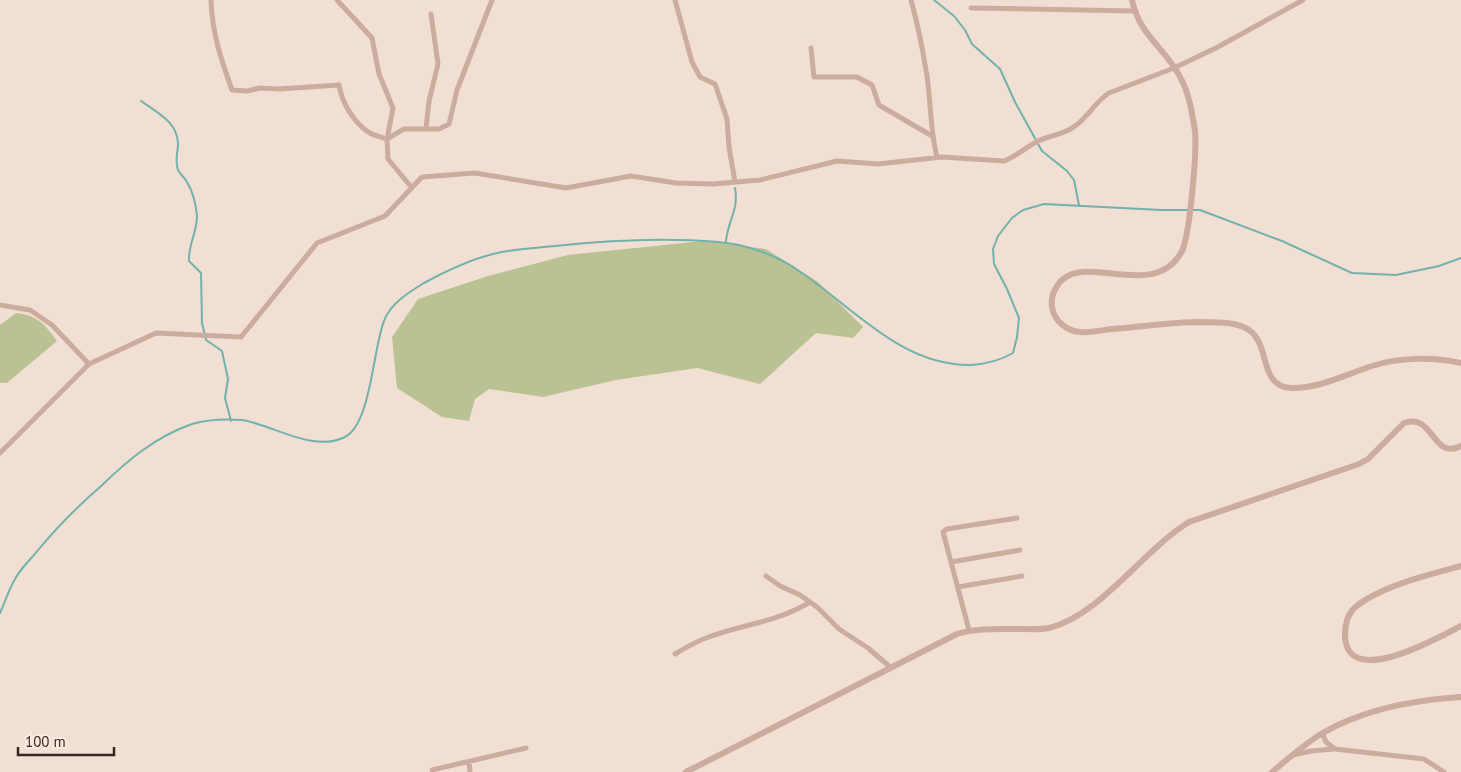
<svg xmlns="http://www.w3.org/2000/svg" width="1461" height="772" viewBox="0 0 1461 772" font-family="'PT Sans',sans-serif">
<rect width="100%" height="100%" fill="#f2dfd4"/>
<path fill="#bac293" d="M703 241 766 249 818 282 863 327 853 338 816 333 760 384 697 368 616 380 543 397 489 389 475 399 469 421 442 417 397 388 392 337 418 299 488 276 568 255Z
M16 313C38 316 44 323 57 341L7 383H0V325Z"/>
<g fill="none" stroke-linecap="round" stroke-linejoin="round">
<path stroke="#71b2aa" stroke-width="2" d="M934 0 954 16 965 30 972 44 1000 69 1015 102 1042 151 1067 171 1074 180 1079 205
M141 101C158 113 179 123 178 146 177 154 175 162 178 170 180 174 185 178 187 182 193 192 196 205 197 216 197 232 188 246 189 261L201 273 202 323 206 340 222 351 228 379 225 398 231 421
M726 241C728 220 739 210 735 188
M0 613C5 602 9 589 15 579 21 568 31 559 39 549 58 526 77 507 100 487 128 460 155 437 192 424 206 420 227 419 242 420 274 425 313 453 345 437 371 424 373 348 384 321 390 304 409 292 424 283 446 271 469 260 493 254 513 249 535 248 555 246 610 240 663 237 718 242 745 244 777 255 799 271 853 307 901 366 971 365 987 364 999 361 1013 353L1017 337 1019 318 1007 289 994 264 993 249 998 236 1012 218 1023 210 1044 204 1161 210H1200L1282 241 1352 273 1396 275 1439 266 1461 258"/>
<path stroke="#cbac9f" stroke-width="5" d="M211 0C212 33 221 59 232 90L247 91 260 88 279 89 339 85C342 103 353 121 368 132 373 135 381 137 387 139L404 129H439L449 124 457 90 492 0
M337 0 372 38 379 74 393 108 387 139 388 159 412 188
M675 0 692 62 700 77 715 84 727 119 729 147 735 182
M911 0C918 25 923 51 927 76 931 103 930 130 937 157
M971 8 1136 11
M811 48 814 77H857L872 85 879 105 932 136
M426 128 429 101 438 64 431 14
M0 305 30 310 52 325 89 364
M0 453 89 364 156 333 241 337 317 243 385 216 422 177 475 173 566 188 631 176 676 183 713 184 760 180 837 161 878 164 942 157 1004 161C1017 156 1026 147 1038 141 1050 135 1064 135 1075 126 1088 117 1095 102 1109 93L1174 68 1216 48 1303 0
M951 562 1020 550
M766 576 780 586 800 595 817 607 839 629 868 648 890 667
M958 587 1022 576
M969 630 943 532 947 529 1017 518
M675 654C685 648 695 642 706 638 742 624 776 623 810 602
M1322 733 1326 742 1335 749 1424 759 1444 772
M1293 755 1311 751 1334 749
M469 762 470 772
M432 770 526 748"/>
<path stroke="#cbac9f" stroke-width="6" d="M1132 0C1140 36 1163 46 1179 75 1189 92 1192 112 1195 131 1197 151 1190 234 1182 251 1154 304 1080 248 1057 286 1053 292 1051 300 1052 307 1054 321 1067 331 1080 332 1090 333 1102 330 1112 329 1141 327 1171 322 1201 322 1215 323 1237 321 1249 330 1271 345 1258 386 1291 388 1318 389 1347 374 1372 366 1400 357 1433 357 1461 363
M1461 566C1429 575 1384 585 1358 605 1348 612 1345 624 1345 635 1346 691 1439 637 1461 626
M686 772 957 634C977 628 997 629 1018 629 1028 629 1039 630 1049 628 1101 615 1143 550 1189 522L1359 464 1368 459 1404 423C1434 412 1432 461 1461 446
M1272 772C1288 759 1303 745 1321 734 1363 709 1413 700 1461 697"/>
</g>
<path d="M18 747v8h96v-8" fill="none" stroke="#342623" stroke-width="2.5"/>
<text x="25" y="747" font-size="15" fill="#342623" stroke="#faeae0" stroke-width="4" paint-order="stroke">100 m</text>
</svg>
